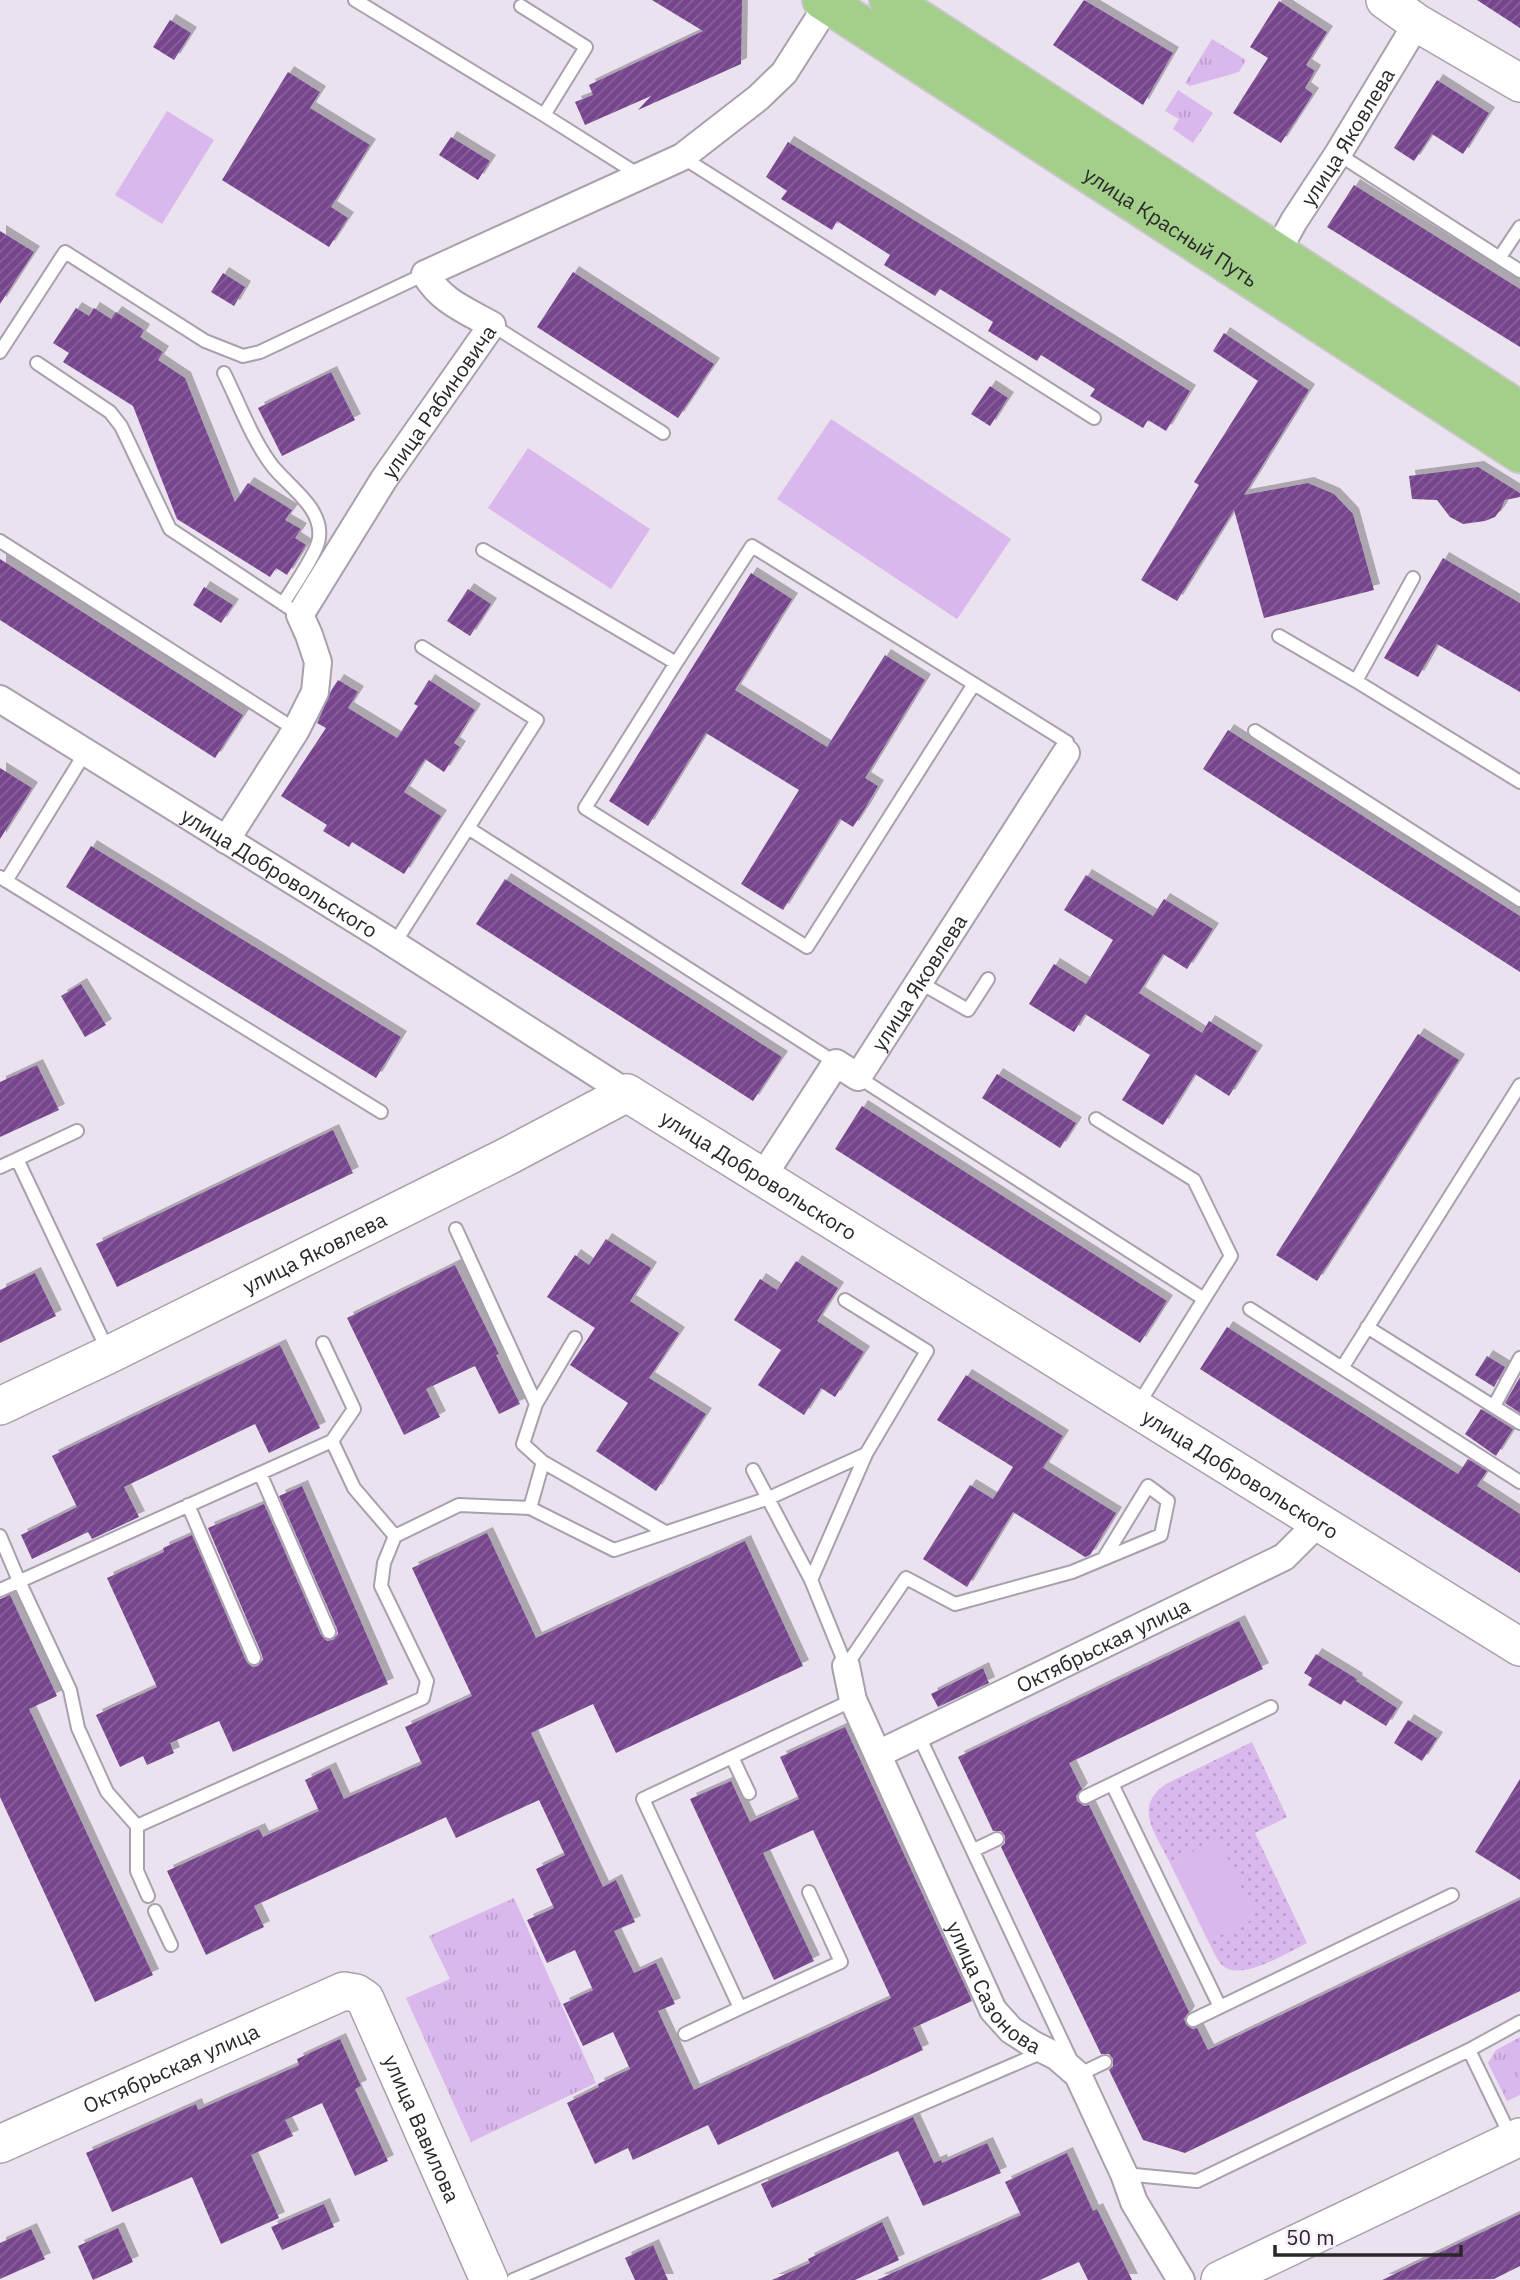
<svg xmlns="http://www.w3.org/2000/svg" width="1520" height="2280" viewBox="0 0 1520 2280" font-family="'IBM Plex Sans',sans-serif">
<defs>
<pattern id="grass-tufts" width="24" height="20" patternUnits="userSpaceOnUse" patternTransform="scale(1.75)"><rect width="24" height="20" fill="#dab7ec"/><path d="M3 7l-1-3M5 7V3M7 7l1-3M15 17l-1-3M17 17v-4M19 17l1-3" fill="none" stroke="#bb9dcb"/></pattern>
<pattern id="park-dots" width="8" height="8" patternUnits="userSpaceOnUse" patternTransform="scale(1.75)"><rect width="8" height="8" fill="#dab7ec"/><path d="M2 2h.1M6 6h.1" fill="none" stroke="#bb9dcb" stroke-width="1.8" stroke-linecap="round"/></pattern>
<pattern id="building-hatch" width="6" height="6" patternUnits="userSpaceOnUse" patternTransform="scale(1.75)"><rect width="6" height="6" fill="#76458d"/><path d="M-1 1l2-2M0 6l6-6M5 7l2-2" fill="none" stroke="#88639a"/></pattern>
<filter id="shadow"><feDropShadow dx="6" dy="-6" stdDeviation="0" flood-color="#0004"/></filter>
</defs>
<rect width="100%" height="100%" fill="#ebe2ef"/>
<path fill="url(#grass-tufts)" d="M1212 39 1246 60 1239 72 1190 86 1185 83Z
M1178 90 1213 113 1193 143 1173 129 1179 119 1165 111Z
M514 1898 596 2083 471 2142 406 1998 450 1979 429 1936Z
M1520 2037V2095L1507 2101 1488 2063 1496 2050Z"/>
<path fill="url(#park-dots)" d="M1252 1742 1287 1817 1255 1833 1307 1943C1288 1952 1240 1983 1222 1965 1216 1959 1212 1948 1208 1941L1255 1918 1218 1840 1170 1863C1156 1834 1132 1807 1166 1784Z"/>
<path fill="#dab7ec" d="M167 111 214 140 162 224 115 195Z
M831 419 1011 539 957 619 777 499Z
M528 448 650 529 611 589 488 508Z
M1218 1839 1256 1918 1208 1941 1170 1863Z"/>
<path fill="url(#building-hatch)" filter="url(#shadow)" d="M652 0H742L741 64 638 110 651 96 585 125 575 102 593 95 589 85 703 31Z
M1084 0 1173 53 1143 105 1053 45Z
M1477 0H1520V28Z
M1279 1 1327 32 1306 65 1315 71 1305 88 1313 94 1281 143 1233 113 1268 58 1250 47Z
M170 20 191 33 174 60 153 47Z
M288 72 320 92 310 108 370 145 331 207 348 218 329 247 222 180Z
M1437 80 1489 113 1463 154 1432 134 1414 161 1394 148Z
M451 137 490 161 478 180 439 155Z
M788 142 1190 391 1166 431 1148 420 1143 428 1090 396 1095 389 1041 355 1037 361 988 331 993 322 940 289 935 296 884 265 890 255 837 221 832 230 781 199 787 191 766 177Z
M1354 185 1520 289V347L1327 227Z
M0 231 34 252 0 304Z
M573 272 714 364 678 418 537 327Z
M223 273 245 287 234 306 211 292Z
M76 308 89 316 94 308 111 319 116 312 144 330 140 337 163 352 158 360 185 378 235 502 248 483 292 510 285 520 301 529 295 538 306 545 287 575 276 568 270 577 177 519 133 406 63 362 69 353 53 343Z
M1224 333 1309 390 1244 495 1308 483 1334 494 1353 514 1374 590 1264 618 1234 510 1177 601 1141 580 1199 485 1194 482 1258 381 1213 351Z
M331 372 355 420 282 456 258 408Z
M990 386 1008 398 990 426 971 414Z
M1478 467 1520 493V497L1505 500 1501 509 1495 517 1485 521 1463 524 1450 517 1437 500 1412 499 1409 476Z
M1443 558 1520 603V692L1437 644 1418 677 1384 658Z
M0 559 243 715 215 758 0 620Z
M751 573 792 599 735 690 827 747 885 655 925 680 865 778 878 786 866 807 853 827 840 819 783 910 741 884 799 790 706 733 648 826 609 801Z
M204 587 233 605 221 623 193 605Z
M468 589 491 604 470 636 447 621Z
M338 680 358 692 348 708 397 738 418 706 414 704 429 680 475 710 454 743 460 747 444 772 425 759 404 792 441 816 404 874 352 842 349 847 323 831 327 825 281 796 326 728 317 723 331 691Z
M1228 730 1520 916V972L1203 769Z
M0 768 32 788 0 839Z
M91 846 401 1037 376 1078 66 887Z
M1086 875 1153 916 1164 899 1213 929 1187 969 1163 954 1139 993 1202 1033 1209 1021 1257 1051 1229 1096 1195 1074 1163 1125 1122 1100 1150 1055 1085 1014 1074 1032 1029 1004 1054 964 1086 984 1113 940 1064 910Z
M505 879 782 1057 753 1101 476 924Z
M81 984 106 1025 85 1037 61 996Z
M1418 1034 1459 1060 1317 1281 1276 1255Z
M37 1065 59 1110 0 1137V1082Z
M997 1074 1076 1123 1060 1148 982 1098Z
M862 1106 1167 1301 1140 1343 835 1149Z
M333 1130 353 1173 117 1287 96 1244Z
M606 1239 651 1268 630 1301 679 1333 649 1378 706 1414 656 1491 596 1451 628 1403 570 1365 595 1328 547 1297 575 1255 589 1265Z
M796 1261 838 1288 817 1321 864 1352 835 1397 821 1388 804 1415 758 1385 781 1350 734 1320 760 1279 777 1290Z
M455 1265 499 1354 496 1355 520 1404 499 1414 475 1366 426 1389 440 1417 404 1435 347 1318Z
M35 1273 56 1316 0 1343V1290Z
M1227 1327 1458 1474 1468 1459 1487 1471 1477 1486 1520 1514V1573L1200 1369Z
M280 1345 320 1428 269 1453 255 1424 124 1487 139 1517 92 1539 88 1532 32 1559 21 1535 77 1507 52 1456Z
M1487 1356 1505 1367 1494 1387 1475 1375Z
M966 1375 1063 1436 1043 1468 1116 1513 1090 1555 1085 1557 1013 1512 967 1587 923 1559 970 1485 993 1499 1013 1467 937 1420Z
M1520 1377V1413L1505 1403Z
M1481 1409 1513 1429 1496 1456 1465 1434Z
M302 1486 388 1684 233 1752 219 1721 170 1743 174 1753 147 1765 143 1756 120 1767 96 1715 157 1687 107 1578 164 1552 163 1548 192 1535 246 1661 252 1667 258 1666 263 1660 262 1655 208 1528 264 1504 321 1635 327 1641 333 1640 338 1634 337 1629 279 1496Z
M487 1533 536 1638 745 1541 803 1666 616 1753 593 1704 531 1733 603 1887 616 1880 635 1922 614 1931 634 1973 656 1963 675 2004 658 2011 694 2090 891 1998 813 1830 763 1853 814 1961 774 1980 690 1799 731 1781 750 1822 799 1799 780 1757 845 1727 972 2001 913 2028 923 2050 718 2145 708 2125 633 2160 628 2148 595 2164 567 2103 599 2087 598 2084 630 2069 613 2032 583 2046 563 2004 593 1990 575 1950 547 1963 527 1920 554 1908 536 1869 565 1855 539 1800 456 1838 446 1817 254 1906 264 1927 206 1955 167 1871 259 1829 263 1837 319 1811 305 1780 330 1768 344 1799 422 1764 405 1727 472 1696 412 1568Z
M10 1595 57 1696 29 1709 153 1975 95 2002 0 1797V1599Z
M1239 1621 1263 1669 1069 1763 1082 1789 1076 1796 1077 1801 1084 1806 1089 1805 1189 2012 1184 2019 1186 2024 1192 2029 1197 2028 1208 2050 1520 1900V1991L1185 2153 1143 2140 1109 2070 1113 2066V2059L1109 2054H1101L1001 1847 1005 1843V1836L1001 1831H993L958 1757Z
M1316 1654 1357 1679 1356 1681 1397 1708 1386 1726 1344 1700 1341 1705 1308 1685 1312 1678 1304 1673Z
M983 1668 989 1683 938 1707 931 1694Z
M1408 1720 1437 1738 1422 1761 1394 1743Z
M1520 1779V1880L1475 1852Z
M340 2039 361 2086 355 2089 388 2161 355 2176 322 2103 285 2120 293 2136 251 2155 279 2218 221 2244 192 2177 112 2212 86 2153 196 2104 198 2110 299 2065 297 2059Z
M913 2117 934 2163 941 2160 942 2163 987 2143 1001 2173 923 2206 898 2151 772 2208 761 2184Z
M1067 2153 1093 2211 1097 2209 1132 2280H1088L1079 2262 1040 2280H877L1021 2215 1005 2182Z
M324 2204 334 2227 282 2250 271 2227Z
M1520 2214V2266L1494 2279 1382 2280Z
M882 2222 899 2260 855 2280H772L810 2263 808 2259Z
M118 2228 133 2262 93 2280 78 2246Z
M31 2229 45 2259 0 2279V2243Z
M653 2245 668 2280H635L625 2258Z"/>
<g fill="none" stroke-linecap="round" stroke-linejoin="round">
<g stroke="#a8a0ac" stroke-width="16">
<path id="lane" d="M355 0 544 115 639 175
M521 6 586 47 544 115
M1338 154 1520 271
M682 157 1094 418
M1500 257 1520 227
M492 325 663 433
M0 352 65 252 205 341 243 356 260 352 425 274
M37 363 110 412 121 426 170 529 300 615
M224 373C239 403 253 442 274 468 291 488 323 509 319 538 318 552 291 590 283 604
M0 541 296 730
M483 550 676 663
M1279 636 1356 681 1520 782
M422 647 537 720 468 828
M1356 681 1413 578
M974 684 752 546 676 663 585 808 807 947 974 684 1067 742 1066 753
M1255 731 1520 900
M0 877 381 1112
M6 881 85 753
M394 944 468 828 836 1063
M919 982 968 1010 988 979
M858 1077 1204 1299 1138 1405
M1096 1119 1194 1180 1231 1256 1204 1299
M17 1159 108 1351
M0 1167 77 1131
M456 1229 536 1404 523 1444 543 1462 665 1532
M1250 1309 1520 1482
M1367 1327 1520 1423
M1342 1368 1520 1085
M536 1404 575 1338
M1494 1406 1520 1358
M753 1470 811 1580 846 1666
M260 1473 329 1632
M188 1505 254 1658
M530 1508 543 1462
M0 1536 19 1581 70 1690 78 1728 107 1792 137 1826V1871L148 1896
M395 1536 459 1505 530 1508 614 1550 769 1498 866 1454
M811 1580 866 1454 927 1351 845 1300
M0 1590 332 1441
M846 1666 906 1578 955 1604 1072 1572 1161 1535 1168 1501 1148 1486 1104 1558
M918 1734 1078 2075 1105 2062
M732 1757 749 1793
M1112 1784 1220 2007
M1085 1797 1271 1707
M137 1826 423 1698 427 1681 381 1586 384 1563 395 1536 354 1488 332 1441 354 1409 323 1343
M974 1850 997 1839
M809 1892 841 1962 740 2008 643 1799 853 1700
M155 1911 171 1945
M1193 2020 1452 1895
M685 2034 740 2008
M1469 2050 1520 2022
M1124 2174 1197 2181 1469 2050 1511 2137
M513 2280 1043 2052"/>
</g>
<g stroke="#a8a0ac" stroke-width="30">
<g id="street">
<path id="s1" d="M1277 252 1294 221 1338 154 1417 23"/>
<path id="s2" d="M0 699 380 935 627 1093"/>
<path id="s3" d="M226 840 296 730 315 692 318 662 309 635 300 615 384 479 492 325C465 310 441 301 425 274L682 157 758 98 784 73 828 4"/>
<path id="s4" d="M763 1176 836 1063 858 1077 1066 753"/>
<path id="s5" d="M846 1666 853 1700 993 2010 1011 2030 1034 2045 1056 2056 1078 2075 1124 2174 1134 2202 1181 2280"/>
<path id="s6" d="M878 1754 1284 1557 1318 1523"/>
</g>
</g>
<g stroke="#a8a0ac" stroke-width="40">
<g id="secondary">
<path d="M1385 0 1417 23 1520 83"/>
<path id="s7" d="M0 1406 110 1354 508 1156 627 1093 1520 1647"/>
<path id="s8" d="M0 2144 344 1991 356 1993 365 1999 489 2280"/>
<path d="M1220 2280 1520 2137"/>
</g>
</g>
<g stroke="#c8c7c8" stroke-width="42">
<g id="primary">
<path id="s9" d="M822 0 1520 453"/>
<path d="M889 0 1520 411"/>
</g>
</g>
<use href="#lane" stroke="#fff" stroke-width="12"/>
<use href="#street" stroke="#fff" stroke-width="26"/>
<use href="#secondary" stroke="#fff" stroke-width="37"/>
<use href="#primary" stroke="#a3cf8a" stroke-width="38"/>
</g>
<g text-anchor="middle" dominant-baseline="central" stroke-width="7" stroke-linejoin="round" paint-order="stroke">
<g font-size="21" fill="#2a272b" stroke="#f8f0fc">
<text stroke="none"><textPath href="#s1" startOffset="135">улица Яковлева</textPath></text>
<text stroke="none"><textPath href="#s9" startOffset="416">улица Красный Путь</textPath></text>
<text stroke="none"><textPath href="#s3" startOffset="508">улица Рабиновича</textPath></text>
<text stroke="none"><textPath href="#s2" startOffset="329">улица Добровольского</textPath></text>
<text stroke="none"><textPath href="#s4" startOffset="273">улица Яковлева</textPath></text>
<text stroke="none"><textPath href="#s7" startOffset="856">улица Добровольского</textPath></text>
<text stroke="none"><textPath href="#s7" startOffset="350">улица Яковлева</textPath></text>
<text stroke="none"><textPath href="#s7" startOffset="1423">улица Добровольского</textPath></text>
<text stroke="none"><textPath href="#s6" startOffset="250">Октябрьская улица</textPath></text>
<text stroke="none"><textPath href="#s5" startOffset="357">улица Сазонова</textPath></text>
<text stroke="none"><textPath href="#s8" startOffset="187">Октябрьская улица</textPath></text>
<text stroke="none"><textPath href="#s8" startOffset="541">улица Вавилова</textPath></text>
</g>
</g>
<path d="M1275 2245v10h186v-10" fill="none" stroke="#2a272b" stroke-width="3.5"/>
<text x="1286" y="2245" font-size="21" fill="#2a272b" stroke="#f8f0fc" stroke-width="5" paint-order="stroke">50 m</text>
</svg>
